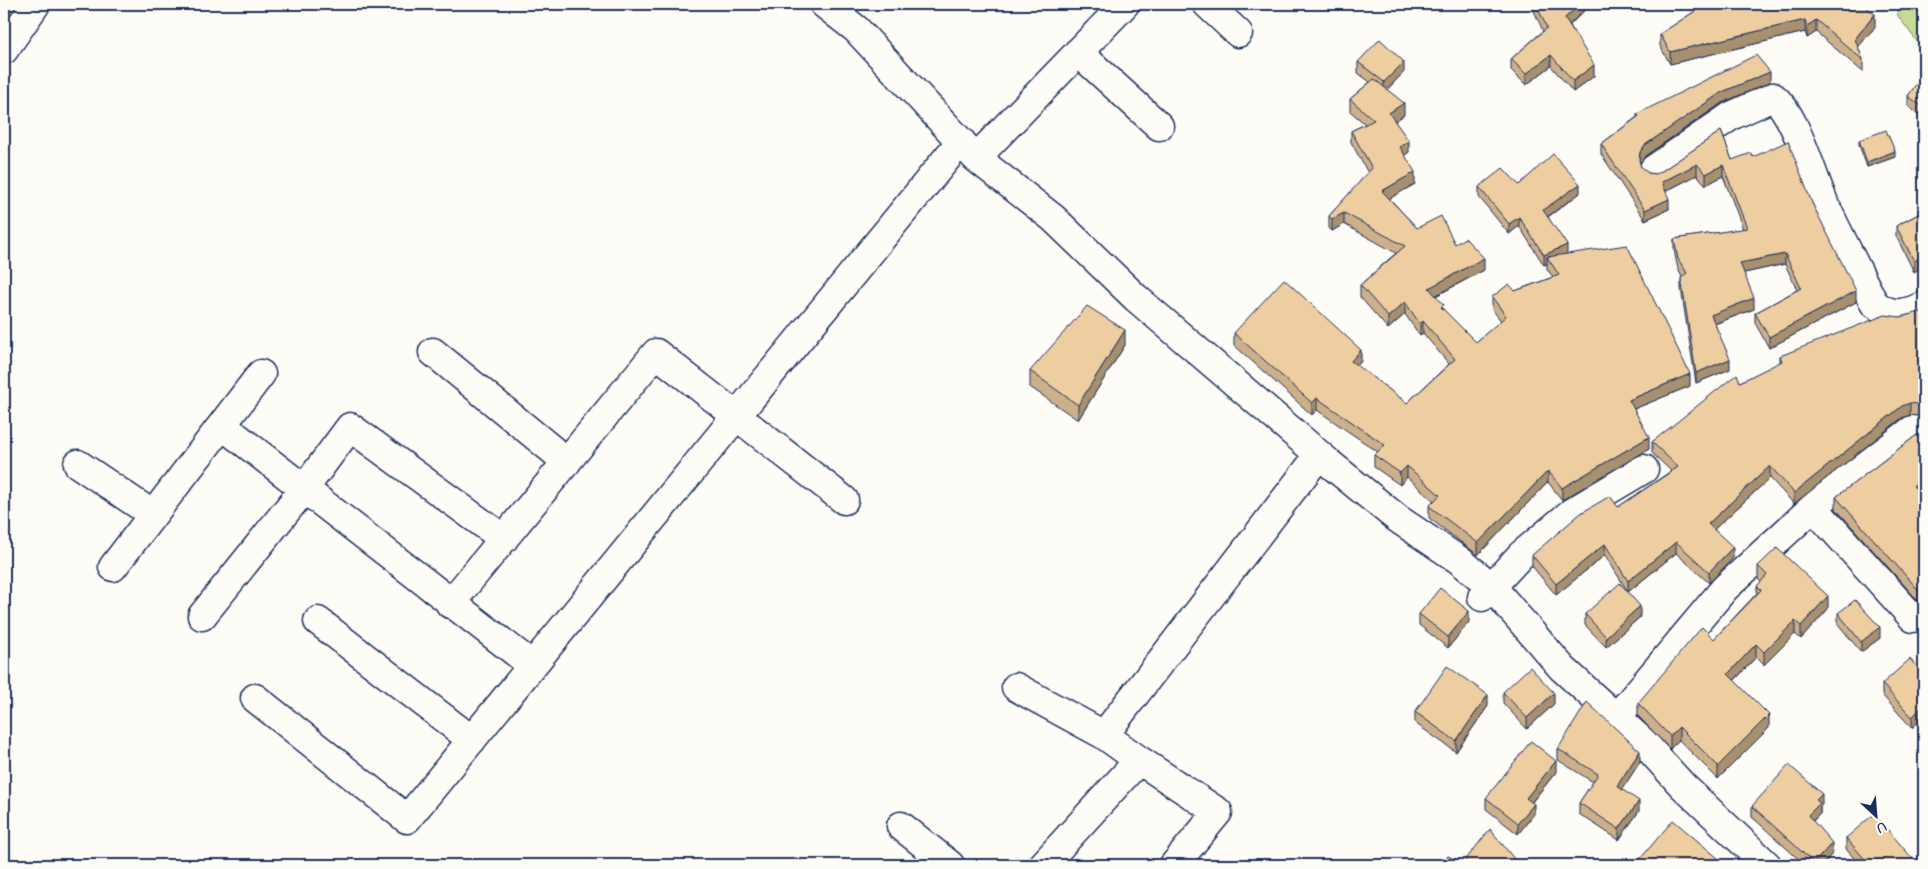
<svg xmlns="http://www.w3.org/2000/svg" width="1928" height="869" viewBox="0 0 1928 869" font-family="'Comic Neue',sans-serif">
<rect width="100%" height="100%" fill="#fdfcf7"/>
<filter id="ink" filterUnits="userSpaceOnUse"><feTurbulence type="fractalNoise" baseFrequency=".02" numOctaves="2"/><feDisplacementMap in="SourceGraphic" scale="10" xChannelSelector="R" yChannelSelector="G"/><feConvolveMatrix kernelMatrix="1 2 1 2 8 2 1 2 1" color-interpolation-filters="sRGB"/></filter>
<g filter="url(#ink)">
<path fill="#c9db90" stroke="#728577" d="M1896 4H1924V51L1898 16Z"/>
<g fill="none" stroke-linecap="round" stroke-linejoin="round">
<g stroke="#1b2f5e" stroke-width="31">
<path id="minor" d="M824 4 856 29 976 158 1053 218 1136 298 1329 463 1398 519 1459 560 1492 587 1562 668 1643 742 1683 786 1767 865
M1207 4 1238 33
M4 50 36 4
M1078 52 1159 126
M976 158 1125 4
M1654 169 1731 116 1773 97C1796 114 1813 179 1826 207 1841 239 1858 271 1874 303 1891 318 1905 314 1924 306
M433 352 567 462
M223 426 532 665
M78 464 152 514
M1814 508 1913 618
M113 567 261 374
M1482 597 1521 555 1572 512 1644 469
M450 604 656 353 844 500
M202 616 304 489 350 427 504 539
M318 621 472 740
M1016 687 1104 735 1319 455
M255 698 407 819 961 141
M1616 718 1725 588 1820 501 1912 430
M1139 760 1218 812 1174 865
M901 826 950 865
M1043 865 1139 760 1104 735"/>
</g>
<use href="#minor" stroke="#fdfcf7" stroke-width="28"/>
</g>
<path fill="#cdb08a" stroke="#1b2f5e" d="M1531 4H1591L1570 25 1594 76 1573 92 1551 66 1526 85 1511 70V59L1543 31Z
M1706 4 1875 27 1858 47 1863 60V72L1816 32 1807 38 1805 32 1670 64 1660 46V34Z
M1358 62 1404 72 1387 89 1404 115 1395 121 1409 152 1405 155 1415 184 1389 198 1417 228 1455 244 1484 270 1436 296 1444 310 1476 342 1501 321 1492 309V297L1515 291 1553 277 1547 269V264L1544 265 1519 226 1509 234 1479 197V187L1519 185 1580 193 1548 217 1567 254 1690 386 1634 409 1649 449 1562 500 1548 482 1478 555 1429 518V506L1434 501 1407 477 1400 485 1374 467V455L1378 452 1317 410 1312 415 1234 345V333L1361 361 1357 366 1407 403 1449 364 1423 333 1420 336 1405 314 1388 329 1360 297V285L1396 253 1344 224 1332 231 1329 228V216L1368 173 1351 142V131L1365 124 1350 111V99L1370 82 1358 73Z
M1924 75V123L1923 122V118L1908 106V96Z
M1770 82 1722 103 1645 156 1640 163 1641 167 1648 173 1656 174 1662 171 1721 131 1732 160 1753 157 1812 203 1856 302 1769 348 1755 323V313L1797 290 1785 264 1744 273 1754 309 1715 324 1730 369 1696 383 1681 289V278L1682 277 1678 269 1674 250V239L1743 229 1723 176 1706 185 1697 175 1666 191 1669 209 1645 220 1601 154V144L1637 117V114Z
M1859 140 1895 157 1867 167 1859 145Z
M1924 198V211L1923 209V199Z
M1924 211V266L1914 272 1896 236V226Z
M1924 311V421L1918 416 1910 415 1902 418 1794 504 1770 478 1714 529 1733 558 1709 583 1676 553 1628 592 1605 555 1556 595 1532 566V555L1618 507 1671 471 1652 453V442L1740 382 1780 363V356L1900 317Z
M1125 345 1078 420 1030 387V371Z
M1922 431 1919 492 1924 497V602L1921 604 1836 509V497Z
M1758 566 1828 609 1801 639 1795 634 1764 665 1756 657 1734 681 1769 728 1718 779 1679 740 1670 749 1638 716V703L1714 639 1757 593V586L1761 582 1758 579Z
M1838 613 1880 638 1861 652 1838 624Z
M1419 614 1469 622 1448 648 1419 625Z
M1585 614 1640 617 1606 647 1585 625Z
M1924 675 1912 728 1882 695V684Z
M1503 692 1554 704 1527 729 1503 703Z
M1488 706 1456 752 1415 723V712Z
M1558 749 1640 762 1622 789 1639 811 1619 840 1579 814V803L1593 782 1558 760Z
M1924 763V775H1923V764Z
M1556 772 1532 802 1534 814 1518 834 1486 809V798Z
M1822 805 1820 806V814L1813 821 1832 854 1822 865H1805L1752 817V806Z
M1846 838 1918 865H1860L1846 849Z"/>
<path fill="#a79070" stroke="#1b2f5e" d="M1580 4H1591L1565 29V18Z
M1875 14V27L1855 51V39Z
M1805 20V32L1670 64V52Z
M1816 20V32L1807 38V26Z
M1551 55V66L1526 85V74Z
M1404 62V72L1384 93V82Z
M1594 65V76L1573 92V81Z
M1770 72V82L1722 103 1645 156 1640 163 1639 160 1640 152 1645 145 1722 92Z
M1404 103V115L1389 125V113Z
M1409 141V152L1400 159V147Z
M1895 151V157L1867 167V162Z
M1697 164V175L1662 193V182Z
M1723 165V176L1706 185V174Z
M1415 172V184L1382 203V191Z
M1580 184V193L1543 220V210Z
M1669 199V209L1645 220V210Z
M1344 213V224L1332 231V219Z
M1519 217V226L1509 234V224Z
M1567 245V255L1547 257V264L1544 265V255Z
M1785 254V264L1740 274V263Z
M1924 256V266L1914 272V261Z
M1484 258V270L1429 299V288Z
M1856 291V302L1769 348V337Z
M1754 298V309L1711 325V315Z
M1405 302V314L1388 329V317Z
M1423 321V333L1420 336V324Z
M1125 330V345L1078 420V405Z
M1361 350V361L1351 373V361Z
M1924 350V362L1920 352Z
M1730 359V369L1696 383V373Z
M1690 374V386L1629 411V400Z
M1317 398V410L1312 415V403Z
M1910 403V415L1902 418 1794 504V493L1902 406Z
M1649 437V449L1562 500V488Z
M1407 466V477L1400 485V473Z
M1770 466V478L1708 535V524Z
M1548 471V482L1478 555V543Z
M1924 476V488L1913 497V486Z
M1676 542V553L1628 592V581Z
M1605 544V555L1556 595V584Z
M1733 547V558L1709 583V572Z
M1924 590V602L1921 604V593Z
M1828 596V609L1801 639V626Z
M1640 606V617L1606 647V637Z
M1469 611V622L1448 648V637Z
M1795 621V634L1764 665V652Z
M1880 627V638L1861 652V642Z
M1756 644V657L1728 687V674Z
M1554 693V704L1527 729V718Z
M1488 695V706L1456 752V741Z
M1924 705V716L1912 728V717Z
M1769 715V728L1718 779V766Z
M1679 727V740L1670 749V736Z
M1640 751V762L1617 797V786Z
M1556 761V772L1526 809V798Z
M1822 794V805L1820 806V814L1808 825V815L1816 800Z
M1639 801V811L1619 840V829Z
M1534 804V814L1518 834V823Z
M1832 843V854L1822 865H1814V863Z"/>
<path fill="#eecda0" stroke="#1b2f5e" d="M1536 4H1580L1565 18 1594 65 1573 81 1551 55 1526 74 1511 59 1547 28Z
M1706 4H1862L1875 14 1855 39 1863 60 1816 20 1807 26 1805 20 1670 52 1660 34Z
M1380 39 1404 62 1384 82 1358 62Z
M1756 55 1770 72 1722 92 1645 145 1640 152 1639 160 1641 167 1648 173 1656 174 1662 171 1721 131 1732 160 1751 153 1753 157 1788 141 1812 203 1856 291 1769 337 1755 313 1801 288 1785 254 1740 263 1754 298 1711 315 1730 359 1696 373 1681 278 1687 273 1678 259 1674 239 1747 228 1723 165 1706 174 1697 164 1662 182 1669 199 1645 210 1601 144 1639 116 1637 114Z
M1923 74 1924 75V108L1908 96Z
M1374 79 1404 103 1389 113 1409 141 1400 147 1415 172 1382 191 1417 228 1441 216 1455 244 1465 238 1484 258 1429 288 1444 305 1441 307 1476 342 1506 316 1492 297 1509 284 1515 291 1559 275 1547 257 1627 245 1690 374 1629 400 1649 437 1562 488 1548 471 1478 543 1429 506 1440 495 1407 466 1400 473 1374 455 1385 445 1317 398 1312 403 1234 333 1284 279 1361 350 1351 361 1407 403 1455 359 1423 321 1420 324 1405 302 1388 317 1360 285 1405 246 1344 213 1332 219 1329 216 1372 168 1351 131 1374 120 1350 99Z
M1886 130 1895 151 1867 162 1859 140Z
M1553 154 1580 184 1543 210 1567 245 1544 255 1519 217 1509 224 1479 187 1503 168 1519 185Z
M1924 211V256L1914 261 1896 226Z
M1087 306 1125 330 1078 405 1030 371Z
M1924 311V350L1920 352 1924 359V409L1918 404 1910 403 1902 406 1794 493 1770 466 1708 524 1733 547 1709 572 1676 542 1628 581 1605 544 1556 584 1532 555 1581 513 1610 496 1618 507 1678 467 1652 442 1737 374 1740 382 1782 361 1780 356 1885 315 1900 317Z
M1924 427V476L1913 486 1924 497V560L1923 561 1924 562V590L1921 593 1836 497 1922 431Z
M1777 548 1828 596 1801 626 1795 621 1764 652 1756 644 1728 674 1769 715 1718 766 1679 727 1670 736 1638 703 1702 627 1714 639 1761 590 1757 586 1767 575 1758 566Z
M1620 583 1640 606 1606 637 1585 614Z
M1440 588 1469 611 1448 637 1419 614Z
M1855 600 1880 627 1861 642 1838 613Z
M1910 659 1924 675V705L1912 717 1882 684Z
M1447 666 1488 695 1456 741 1415 712Z
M1530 667 1554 693 1527 718 1503 692Z
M1587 702 1640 751 1617 786 1639 801 1619 829 1579 803 1598 774 1558 749Z
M1531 741 1556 761 1526 798 1534 804 1518 823 1486 798Z
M1789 765 1822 794 1816 800 1820 803 1808 815 1832 843 1814 863 1752 806Z
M1874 814 1918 865H1870L1846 838Z
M1673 820 1726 865H1635Z
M1490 829 1519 865H1442L1448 856 1463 863Z"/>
</g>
<rect width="1928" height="869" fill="none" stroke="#fdfcf7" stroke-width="20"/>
<rect x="10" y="10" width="1908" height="849" fill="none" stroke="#1b2f5e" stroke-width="2" filter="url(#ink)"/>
<g transform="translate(1876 816) rotate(154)" stroke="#fdfcf7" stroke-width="4" paint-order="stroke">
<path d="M0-4L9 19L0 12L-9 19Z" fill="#1b2f5e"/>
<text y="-8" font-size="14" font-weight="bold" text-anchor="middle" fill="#1b2f5e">U</text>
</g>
</svg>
